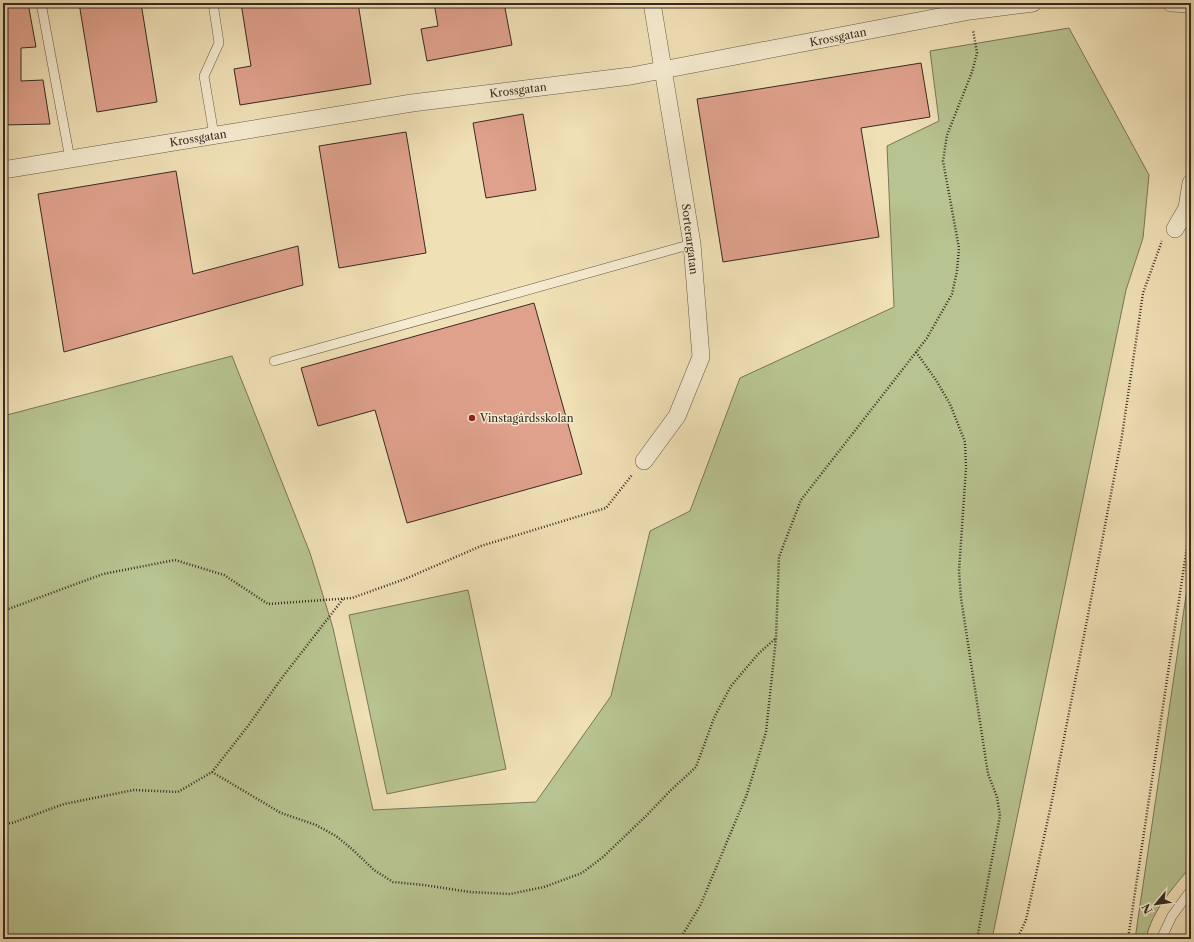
<svg xmlns="http://www.w3.org/2000/svg" width="1194" height="942" viewBox="0 0 1194 942" font-family="'Libre Caslon Text',serif">
<rect width="100%" height="100%" fill="#f0e0b6"/>
<filter id="stains"><feTurbulence type="fractalNoise" baseFrequency=".005" numOctaves="4"/><feColorMatrix values="0 0 0 0 .2 0 0 0 0 .09 0 0 0 0 .02 0 0 0 .5 -.17"/></filter>
<radialGradient id="worn" r=".72"><stop offset=".6" stop-color="#630" stop-opacity="0"/><stop offset="1" stop-color="#630" stop-opacity=".3"/></radialGradient>
<path fill="#b7c390" stroke="#787659" d="M1069 28 1149 175 1143 238 1126 290 992 939H3V416L232 356 310 553 333 628 373 810 536 802 611 696 650 531 690 511 740 378 894 307 887 146 939 121 930 51Z
M1191 562V866C1173 888 1152 910 1146 939H1135Z
M468 590 506 769 387 794 349 615Z"/>
<path fill="#dfa18c" stroke="#382a22" d="M3 3H28L36 47 21 48V81L43 80 50 124 3 125Z
M79 3H141L157 102 97 112Z
M241 3H358L371 84 240 105 234 69 251 66Z
M434 3H504L512 45 427 61 421 29 438 26Z
M921 63 930 117 861 128 879 237 723 262 697 99Z
M523 114 536 190 486 198 473 123Z
M406 132 426 253 339 268 319 146Z
M176 171 193 274 298 246 303 285 64 352 38 194Z
M534 303 582 474 407 523 375 410 318 426 301 368Z"/>
<g fill="none" stroke-linecap="round" stroke-linejoin="round">
<g stroke="#665847" stroke-width="10">
<path id="service" d="M41 3 70 159
M213 3 219 43 204 76 214 135
M274 361 692 244
M1161 939 1172 916 1191 890"/>
</g>
<g stroke="#665847" stroke-width="18">
<path id="minor" d="M1171 3 1191 4
M3 170 412 103 631 76 970 11 1033 3
M1175 229 1187 208 1191 183
M644 461 677 416 701 357 692 244 652 3"/>
</g>
<path stroke="#382a22" stroke-width="2.5" stroke-dasharray="1 2" stroke-linecap="butt" d="M1187 165 1191 140
M916 352 936 380 950 404 965 442 966 468 959 571 961 598 988 774 997 797 1000 816 977 939
M3 611 103 574 175 560 224 575 268 604 352 598 405 579 481 546 606 508 632 475
M212 772 281 813 316 825 336 836 352 849 374 870 393 882 424 885 470 892 510 894 544 887 582 873 603 857 646 816 671 790 696 767 714 718 731 686 759 653 775 639
M3 824 12 823 64 804 134 790 178 792 212 772 248 726 281 679 343 599
M3 933 10 939
M680 939 700 906 747 794 766 732 776 638 779 557 801 500 927 338 952 294 957 271 959 248 943 161 947 135 972 72 977 53 973 30
M1017 939 1026 920 1051 805 1088 615 1122 436 1143 293 1162 241
M1128 939 1191 520"/>
<use href="#service" stroke="#f5ebd0" stroke-width="9"/>
<use href="#minor" stroke="#f5ebd0" stroke-width="17"/>
</g>
<circle fill="#8f2418" stroke="#f5ebd0" stroke-width="1.5" cx="472" cy="418" r="4"/>
<g text-anchor="middle" dominant-baseline="central" stroke-width="3" stroke-linejoin="round" paint-order="stroke">
<g font-size="11" fill="#382a22" stroke="#f5ebd0">
<text transform="translate(838 37) rotate(-11)">Krossgatan</text>
<text transform="translate(518 90) rotate(-7)">Krossgatan</text>
<text transform="translate(198 138) rotate(-9)">Krossgatan</text>
<text transform="translate(690 239) rotate(83)">Sorterargatan</text>
</g>
<g font-size="11" fill="#382a22" stroke="#f5ebd0" text-anchor="start">
<text x="480" y="418">Vinstagårdsskolan</text>
</g>
</g>
<rect width="1194" height="942" fill="none" stroke="#f0e0b6" stroke-width="16"/>
<rect x="4" y="4" width="1186" height="934" fill="none" stroke="#382a22" stroke-width="2"/>
<rect x="8" y="8" width="1178" height="926" fill="none" stroke="#382a22"/>
<g transform="translate(1156 904) rotate(241)" stroke="#f5ebd0" stroke-width="3" paint-order="stroke">
<path d="M0-3L7 15L0 10L-7 15Z" fill="#382a22"/>
<text y="-6" font-size="11" font-weight="bold" text-anchor="middle" fill="#382a22">N</text>
</g>
<rect width="100%" height="100%" filter="url(#stains)"/>
<rect width="100%" height="100%" fill="url(#worn)"/>
</svg>
